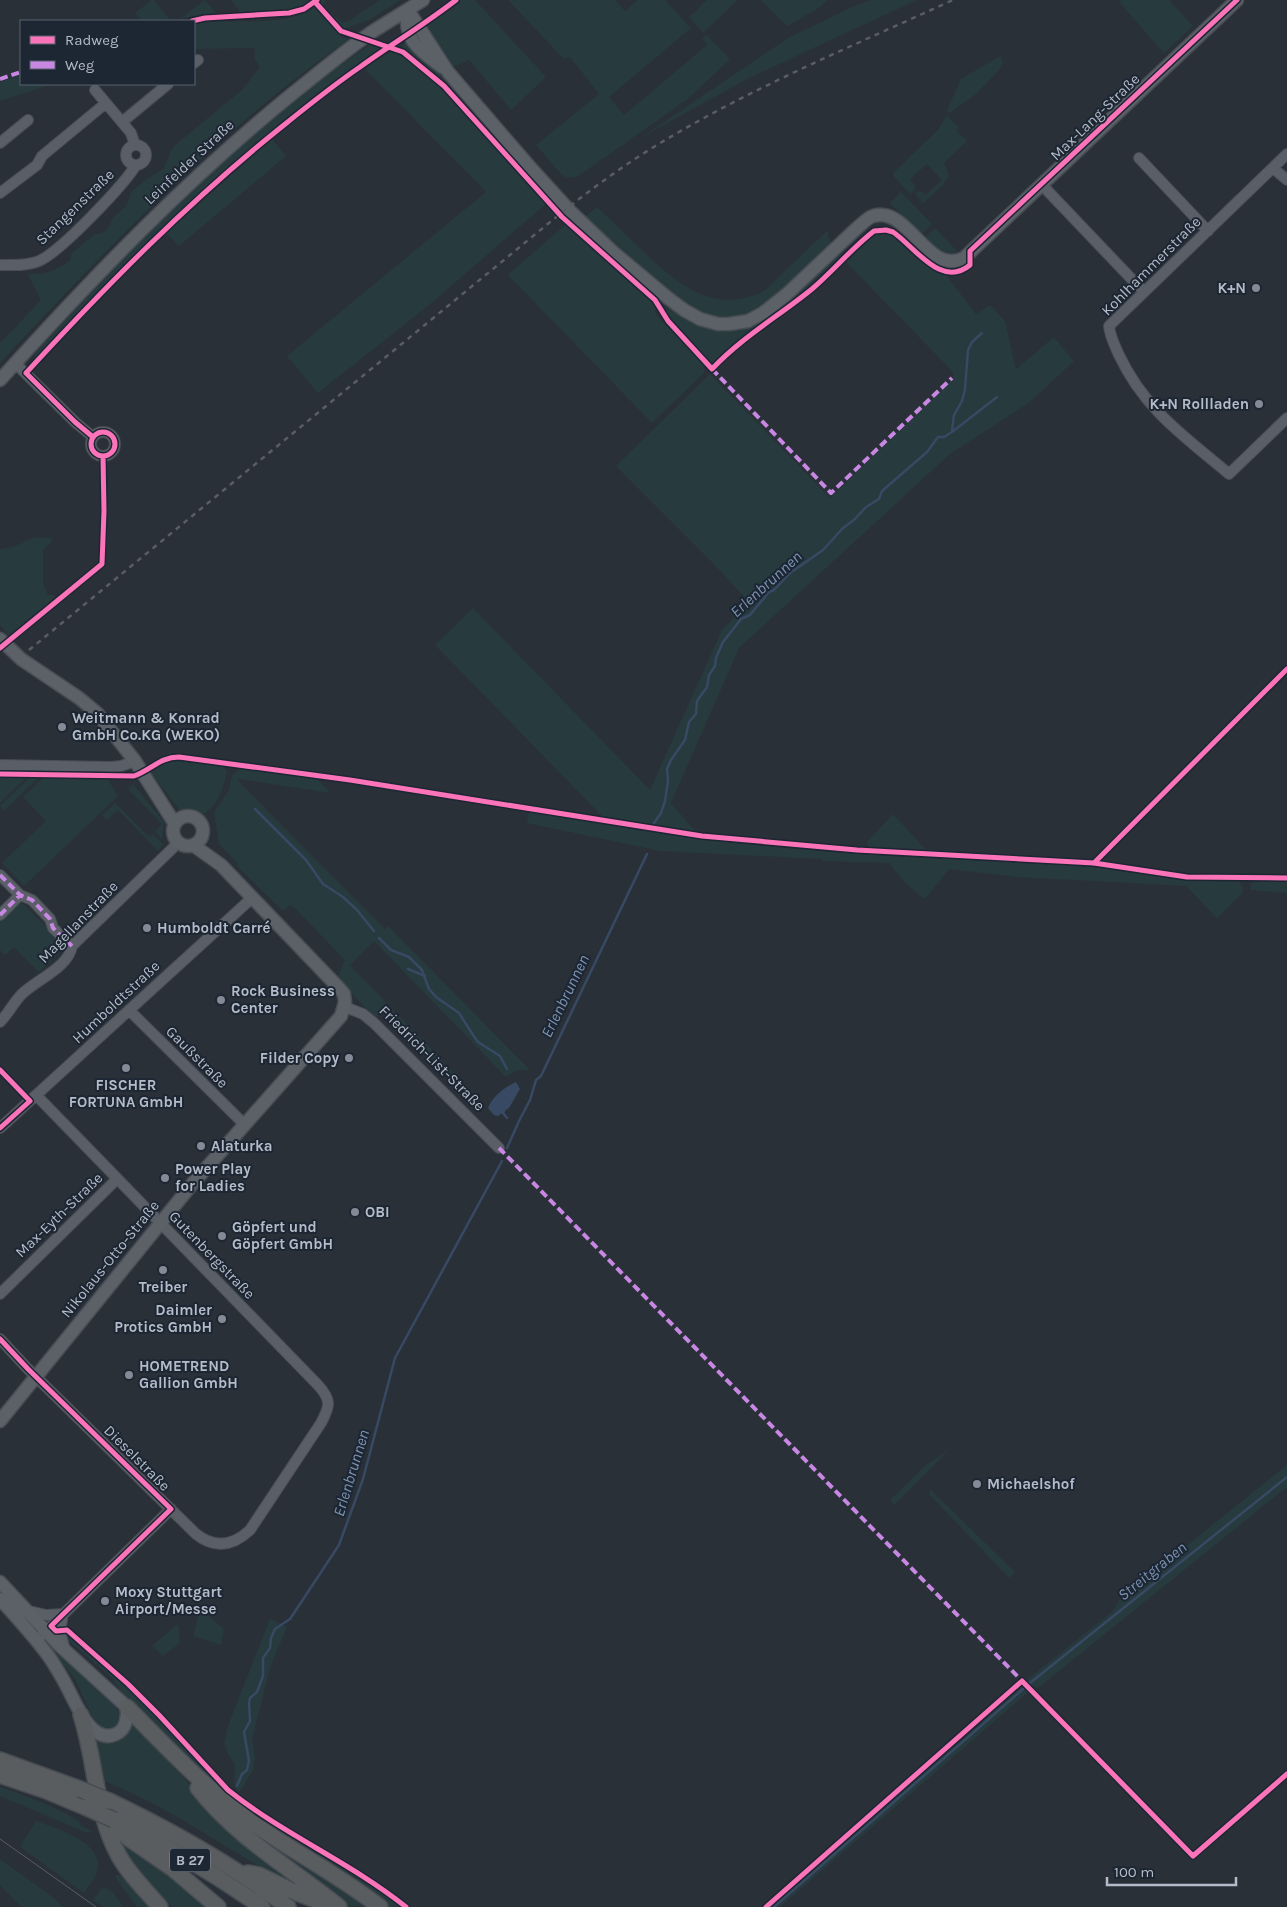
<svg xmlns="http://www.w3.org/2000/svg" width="1287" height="1907" viewBox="0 0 1287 1907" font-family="Karla,sans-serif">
<rect width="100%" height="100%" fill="#2a3038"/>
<path fill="#273a3e" d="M152 0H154L171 21H142L135 13Z
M205 0 218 15H203L181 18Z
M231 0H312C296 15 264 13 243 15Z
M321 0H326L323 5 342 23 350 20 380 0H400L369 20 343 29 341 28 320 5Z
M460 0H475L546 77 511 110 469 60 453 67 425 28Z
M508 0H615L625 11 638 0H665L691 28 609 97 624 115 707 45 702 39 706 35 730 59 688 99 577 177 567 178 561 174 536 145 599 94 570 57 563 58Z
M707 0H738L703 33 689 17Z
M761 0H828L819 8 787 26Z
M871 0H917L749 78 642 137 788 38 850 8Z
M1121 0H1169L1193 26 1164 53 1120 3Z
M315 7 341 36 348 40C217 131 109 247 0 363V343L41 300 28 274C48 275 53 271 70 261L71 254 95 234H100L107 230 113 218 127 205 131 192 147 179 163 169 173 147 242 90 260 67 254 58 255 48 194 49V24C231 16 282 30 315 7Z
M407 41 447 78 480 116 477 118 454 93 403 49 402 45Z
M369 45 380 48 379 53C252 140 141 248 37 361L34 362 32 361 37 351 170 208 291 102 335 67 336 68Z
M391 51 401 54 449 94 546 204 429 305 318 393 287 356 486 192 367 71 366 67Z
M1000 56 1003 62 999 70 976 94 950 113 947 110 961 79Z
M21 75V84H52L0 101V82Z
M947 115 959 128 956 130 967 141 944 163 949 175 943 185 923 203 915 194 918 191 919 192 921 191 925 195 942 180 927 164 910 179 915 185 914 186 916 189 910 194 894 177 893 173 938 130Z
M272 139 286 156 179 246 166 233Z
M901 192 932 224 921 235 890 203Z
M597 207C612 221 627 236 642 250 676 283 714 316 764 291L828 230V237L832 243C813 264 772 307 746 316 729 321 710 317 694 310 680 303 667 291 655 280 631 260 607 239 584 217Z
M566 224 652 300 656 305 655 311 657 316 704 364V373L652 423 508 275Z
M935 228 958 252C944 255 935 247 924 238Z
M879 232 895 235 934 270 946 275 976 314 990 305 1005 321 1016 369 1054 337 1074 361 1030 402 950 454 739 648 671 803 696 832 602 816 435 645 473 608 650 790 722 630 749 602 708 558 616 466 710 374 830 498 953 379V372L846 262 874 235Z
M842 253 843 256 811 288 751 332 714 363 709 362 665 315V311L669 308H672L733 329 820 270Z
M35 537 52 538 51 543 43 550V583L48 595H53L57 599 10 637 0 625V549L13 547Z
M172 760 221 765 227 771C223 789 219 805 202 815L185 812 179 809 151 773 166 762Z
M241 768 317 779 331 793 239 779 238 781 385 929 388 926 530 1070H517L506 1077 374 941 350 965 481 1101 478 1103 388 1014 383 1012 376 1018 352 994 338 976 345 960 293 906 290 905 283 911 237 866 238 864 219 844 214 812 229 790 232 775Z
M0 776 27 777 0 803Z
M30 777H39L4 811 0 806Z
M44 777 107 778 118 796 24 886 2 863 46 821 23 797Z
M133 784 164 822 162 839 155 832 162 824 128 789Z
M115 803 149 837 153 834 163 844 158 851 118 810 107 820 102 815Z
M529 811C598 823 668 836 738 843 848 856 959 859 1070 865 1126 869 1182 883 1239 881L1243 888 1242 893 1217 918 1186 886 1017 877 949 869 925 899 906 884 889 863 822 861 821 859 660 851 527 823Z
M893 814 928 852 868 848 867 842Z
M1257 880H1287V893L1250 890 1251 884Z
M16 904H23L62 943V950L39 972 14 947 5 955 0 950V920Z
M950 1449 894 1505 890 1500 926 1465Z
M1287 1465V1487L1038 1688 1032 1686 1027 1681 1028 1679 1113 1611 1119 1600Z
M930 1489 1015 1572 1009 1578 929 1494Z
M200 1609 224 1629 221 1645 193 1636Z
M270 1619 287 1627 271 1665 252 1739 255 1757 253 1770 239 1793 234 1786 235 1764 228 1754 224 1743 229 1723Z
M178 1624 180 1643 163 1656 152 1646Z
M69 1634 142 1702 189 1749 231 1796 288 1837 349 1869 383 1891 403 1907H385L283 1840 194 1768 120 1690 111 1677 70 1642 66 1635Z
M54 1647 114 1704 119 1712 120 1720 115 1728 107 1730 102 1728 94 1720 75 1679 51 1649Z
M1022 1686 1028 1692 780 1907H770Z
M132 1719 208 1806 277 1866 275 1869 296 1884V1886C230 1853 171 1806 101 1780L92 1733 101 1739Z
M0 1787C28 1796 53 1806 79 1821L80 1825 92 1831 89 1833 85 1832 0 1796Z
M230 1811 371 1907 347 1906 323 1885 276 1856Z
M36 1821C58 1829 115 1845 93 1880 91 1884 87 1888 84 1893L20 1847Z
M121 1843 145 1858 146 1856 192 1892 206 1907H173L160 1898 134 1870Z
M0 1859 54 1898 63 1907H22L0 1885Z
M117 1875 124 1876 126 1879 150 1907H137L115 1877Z
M106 1888 114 1893 123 1907H103L93 1900 101 1889Z"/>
<path fill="#384963" d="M516 1082 520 1089 509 1108 498 1116 494 1115 488 1108C492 1097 505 1087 516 1082Z"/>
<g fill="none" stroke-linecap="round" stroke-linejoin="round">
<path stroke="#384963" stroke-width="2.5" d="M952 431 954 415 962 401 965 389 968 350 972 342 982 333
M255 809 306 860 323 884 343 897 357 910 374 931
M654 823 661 813 665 801 668 781 667 769 671 760 685 740 689 722 696 714 697 701 707 687 709 675 715 666 716 658 723 642 741 619 750 615 769 592 774 590 790 573 823 550 843 528 854 520 866 507 879 499 882 491 927 452 938 437H944L952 432 997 397
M379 938 391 950 409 957 422 970 429 989 436 997 459 1013 473 1035 478 1042 500 1056 507 1069
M408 969 425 976
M504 1110 503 1113 507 1118
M507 1148 519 1121 530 1100 536 1080 541 1076 647 854
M1030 1683 1287 1477
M237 1786 242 1774 247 1770 249 1761 244 1732 250 1721 249 1703 250 1698 257 1692 263 1676V1658L270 1648 271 1638 275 1629 290 1619 339 1545 363 1479 395 1358 502 1161
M774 1907 1023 1689"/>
<g stroke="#484c53" stroke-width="12">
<path id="minor" d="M194 63 198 60
M95 90 131 133 135 145
M122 122 168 84
M0 143 28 120
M126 155a10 10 0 1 1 20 0a10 10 0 1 1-20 0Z
M1287 154 1109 326C1110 337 1115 346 1119 355 1145 410 1184 436 1229 474L1287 418
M1139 158 1208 231
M1273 168 1287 180
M1042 185 1144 292
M0 193 37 165 42 156 106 103
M0 265C13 265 27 266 39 261 60 252 123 186 136 165
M15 363 75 422 93 437
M91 444a12 12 0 1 1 24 0a12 12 0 1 1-24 0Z
M0 765 111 767 121 766 135 761
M0 875 20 895 32 900 50 919 53 928 72 946
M0 915 20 895
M345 1007 363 1014 374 1023 499 1148
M129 1010 245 1125
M0 1022C9 1013 13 1003 22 994 36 980 69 967 72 946L178 843
M0 1128 252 898
M0 1294 117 1179
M0 1339 28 1369 196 1534C215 1549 233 1546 250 1530L321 1423C331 1405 331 1399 317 1384L36 1095
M25 1610 46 1615 63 1614
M63 1614 60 1631 65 1650
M41 1636 171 1509"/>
</g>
<g stroke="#484c55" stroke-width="15">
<path id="major" d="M408 10 448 72 529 166 571 212 613 252 668 298 684 310 700 319 718 324H729L748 321 763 313 787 294 857 228C862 224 867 218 873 216 909 205 927 277 964 258L1237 0
M408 10C402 40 421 51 442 67
M0 380C93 277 189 177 297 90 322 70 346 50 372 32 389 21 406 11 423 0
M0 639 21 659 79 698 97 713 135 761 175 824
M173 831a15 15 0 1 1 30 0a15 15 0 1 1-30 0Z
M0 1421 193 1183 341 1016 345 1002 344 994 338 987 221 865 193 845
M0 1582 58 1644 127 1707C127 1717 127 1729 116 1734 91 1746 75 1701 66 1685 62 1677 57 1669 52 1661 37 1639 18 1619 0 1599"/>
</g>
<g stroke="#474c53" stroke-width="18">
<path id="highway" d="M127 1707C166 1747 204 1787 250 1821 292 1851 339 1875 380 1907
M81 1715C96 1761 95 1813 119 1856 130 1876 146 1890 160 1907
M0 1760 80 1789
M0 1775 47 1791 85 1807
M198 1788C237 1838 291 1868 339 1907
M109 1801C172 1831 232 1865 288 1907
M114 1820C166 1845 215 1874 262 1907
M121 1829 127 1837 172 1868 218 1907
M248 1873 259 1875 290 1890 331 1906"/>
</g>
<use href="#minor" stroke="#5a5e66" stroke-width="10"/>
<use href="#major" stroke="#5c6168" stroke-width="12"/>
<use href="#highway" stroke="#5a5d60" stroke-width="15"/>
<path stroke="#595d64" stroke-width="1" d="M0 1839 96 1907"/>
<path stroke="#595d64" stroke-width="2.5" stroke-dasharray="5 5" stroke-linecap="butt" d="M29 650 538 232C579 198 621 166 667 139 758 85 857 44 953 0"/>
<g stroke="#474c53" stroke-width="18" stroke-linecap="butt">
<path id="highway-bridge" d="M80 1789 109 1801
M85 1807 114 1820"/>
</g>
<use href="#highway-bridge" stroke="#5a5d60" stroke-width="15"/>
<path stroke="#c787e3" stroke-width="4" stroke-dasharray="8 4" stroke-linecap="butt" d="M0 79 21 72
M712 369 831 493 952 378
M0 875 20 895 32 900 50 919 53 928 72 946
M0 915 20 895
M499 1148 1025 1684"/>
<g stroke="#1d2633" stroke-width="8">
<path id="cycleway" d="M315 2 341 31 403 52 444 86 562 217 655 300 668 321 712 369C742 337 779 316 812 289 833 271 852 248 874 231L886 230 893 232C915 247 941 289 970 265V251L1237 0
M192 21 205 18 289 13 304 9 317 0
M91 444a12 12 0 1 1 24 0a12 12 0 1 1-24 0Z
M93 437 75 422 26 373C105 287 187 203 279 129 305 108 332 86 360 67 392 44 425 24 456 0
M0 648 102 564 104 511 103 456
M0 774 134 776C151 770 160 757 179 757L350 780 702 836 857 850 1094 863 1187 877 1287 878
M1094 863 1287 669
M0 1070 30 1101 0 1128
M0 1339 28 1369 171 1509 51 1626 56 1631 67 1630 128 1684 159 1715 228 1790C284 1835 350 1862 406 1907
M766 1907 1022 1681 1193 1856 1287 1774"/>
</g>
<use href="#cycleway" stroke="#fb73b8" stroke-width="5"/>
</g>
<g fill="#848b96" stroke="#1d2633" stroke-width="2">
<circle cx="1256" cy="288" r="5"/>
<circle cx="1259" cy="404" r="5"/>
<circle cx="62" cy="727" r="5"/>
<circle cx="147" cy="928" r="5"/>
<circle cx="221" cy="1000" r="5"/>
<circle cx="349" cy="1058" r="5"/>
<circle cx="126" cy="1068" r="5"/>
<circle cx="201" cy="1146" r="5"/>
<circle cx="165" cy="1178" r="5"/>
<circle cx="355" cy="1212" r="5"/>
<circle cx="222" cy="1236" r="5"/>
<circle cx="163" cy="1270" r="5"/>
<circle cx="222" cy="1319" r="5"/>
<circle cx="129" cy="1375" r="5"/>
<circle cx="977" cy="1484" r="5"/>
<circle cx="105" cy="1601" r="5"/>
</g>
<g text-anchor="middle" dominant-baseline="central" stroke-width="4" stroke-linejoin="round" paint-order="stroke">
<rect fill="#1d2633" stroke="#878f9c" stroke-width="1" x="170" y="1848.5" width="40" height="23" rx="4"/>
<g font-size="14" font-weight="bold" fill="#b4bcc9">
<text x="190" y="1860">B 27</text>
</g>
<g font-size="15" fill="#b4bcc9" stroke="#1d2633">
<text transform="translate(1095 117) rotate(-44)">Max-Lang-Straße</text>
<text transform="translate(189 162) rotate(-43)">Leinfelder Straße</text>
<text transform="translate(75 207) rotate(-44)">Stangenstraße</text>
<text transform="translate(1151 266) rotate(-45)">Kohlhammerstraße</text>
<text transform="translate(78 922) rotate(-46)">Magellanstraße</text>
<text transform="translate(116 1002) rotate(-43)">Humboldtstraße</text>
<text transform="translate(197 1057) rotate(45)">Gaußstraße</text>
<text transform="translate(432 1058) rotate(45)">Friedrich-List-Straße</text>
<text transform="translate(59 1215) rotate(-44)">Max-Eyth-Straße</text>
<text transform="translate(212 1255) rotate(46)">Gutenbergstraße</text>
<text transform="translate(110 1259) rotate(-51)">Nikolaus-Otto-Straße</text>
<text transform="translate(137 1458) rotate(45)">Dieselstraße</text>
</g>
<g font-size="15" font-weight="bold" fill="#b4bcc9" stroke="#1d2633" text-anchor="start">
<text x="1246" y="288" text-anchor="end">K+N</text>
<text x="1249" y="404" text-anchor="end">K+N Rollladen</text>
<text x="72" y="718">Weitmann &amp; Konrad<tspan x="72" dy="17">GmbH Co.KG (WEKO)</tspan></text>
<text x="157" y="928">Humboldt Carré</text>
<text x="231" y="991">Rock Business<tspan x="231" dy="17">Center</tspan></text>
<text x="339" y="1058" text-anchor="end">Filder Copy</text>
<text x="126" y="1085" text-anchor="middle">FISCHER<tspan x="126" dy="17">FORTUNA GmbH</tspan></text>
<text x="211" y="1146">Alaturka</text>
<text x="175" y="1169">Power Play<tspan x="175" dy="17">for Ladies</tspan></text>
<text x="365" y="1212">OBI</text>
<text x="232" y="1227">Göpfert und<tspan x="232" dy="17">Göpfert GmbH</tspan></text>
<text x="163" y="1287" text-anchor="middle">Treiber</text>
<text x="212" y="1310" text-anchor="end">Daimler<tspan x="212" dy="17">Protics GmbH</tspan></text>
<text x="139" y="1366">HOMETREND<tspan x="139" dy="17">Gallion GmbH</tspan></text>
<text x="987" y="1484">Michaelshof</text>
<text x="115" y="1592">Moxy Stuttgart<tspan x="115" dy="17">Airport/Messe</tspan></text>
</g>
<g font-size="16" font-style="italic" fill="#7c92b1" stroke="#1d2633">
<text transform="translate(766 584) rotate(-42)">Erlenbrunnen</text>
<text transform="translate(565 996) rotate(-64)">Erlenbrunnen</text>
<text transform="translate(351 1473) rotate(-73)">Erlenbrunnen</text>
<text transform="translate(1152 1571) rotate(-39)">Streitgraben</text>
</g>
</g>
<rect x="20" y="20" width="175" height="65" fill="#1d2633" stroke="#59626f"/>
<rect x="30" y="36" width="25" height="8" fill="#fb73b8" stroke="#59626f"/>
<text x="65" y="45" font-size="15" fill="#b4bcc9">Radweg</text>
<rect x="30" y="61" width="25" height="8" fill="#c787e3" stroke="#59626f"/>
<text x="65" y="70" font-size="15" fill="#b4bcc9">Weg</text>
<path d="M1107 1877v8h129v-8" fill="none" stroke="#b4bcc9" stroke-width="2.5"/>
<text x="1114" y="1877" font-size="15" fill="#b4bcc9" stroke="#1d2633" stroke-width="4" paint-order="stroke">100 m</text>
</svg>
